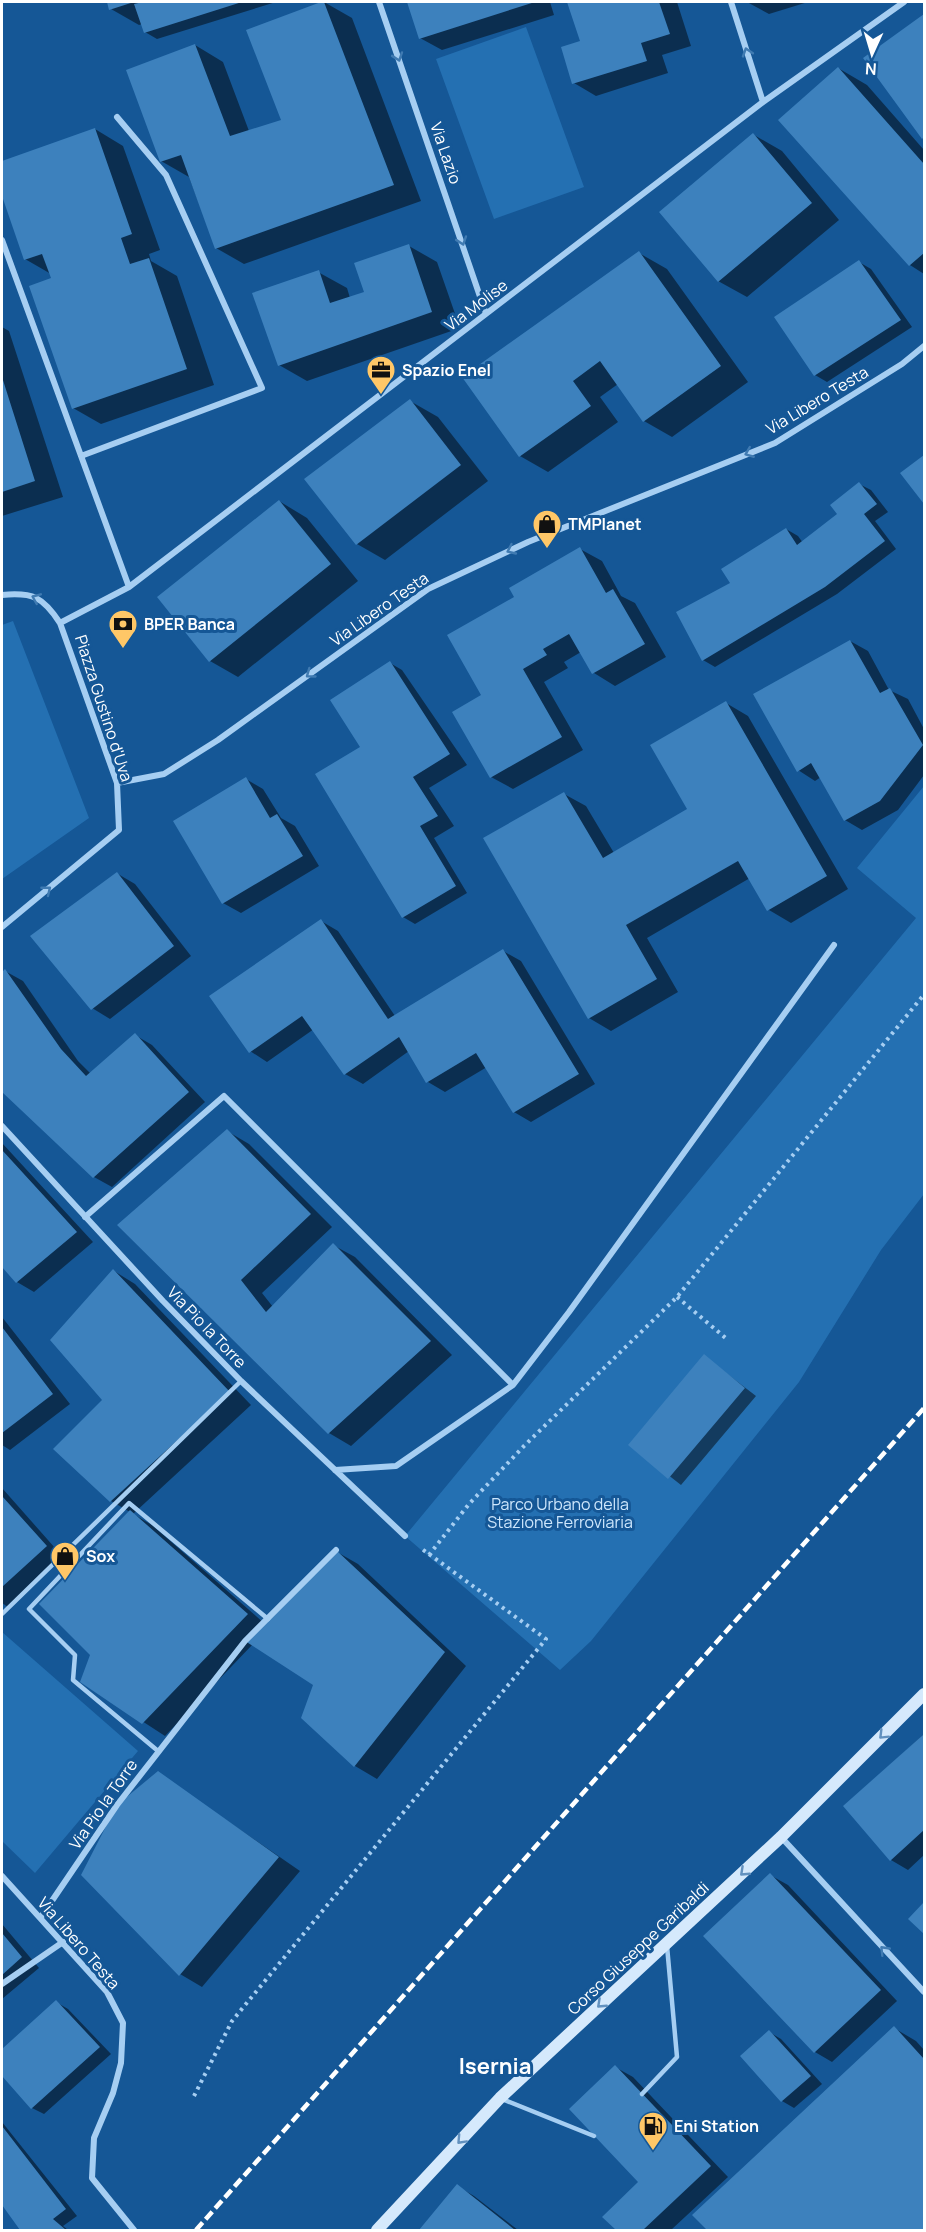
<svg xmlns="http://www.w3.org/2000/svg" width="926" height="2232" viewBox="0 0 926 2232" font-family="Manrope,sans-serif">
<rect width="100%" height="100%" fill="#155796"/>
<path fill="#2470b2" d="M526 27 584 187 494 219 436 59Z
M13 621 89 818 2 879V625Z
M924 786V1194L881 1250 799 1382 591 1641 560 1670 405 1536 916 918 857 868Z
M2 1632 138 1751 35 1873 2 1841Z"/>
<path fill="#0007" d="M108 2H276L157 39 145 32 142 24 139 25 111 9Z
M324 2 352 18 421 201 244 264 216 248 189 177 161 161 195 45 223 62 249 131 282 121Z
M409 2H550L554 15 442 50 420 38Z
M569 2H677L691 46 662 55 668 73 596 96 574 83 581 42Z
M747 2H808L769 14Z
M924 16V139L866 58Z
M838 68 867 85 924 150V274L910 265 781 120Z
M95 129 123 146 160 250 149 254 151 261 177 276 214 385 101 424 73 408 51 274 25 259 2 192V162Z
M754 135 782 151 839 220 747 297 718 281Z
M409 246 437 262 460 328 307 381 279 365 318 272 347 288 350 298 366 293Z
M639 253 667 269 748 382 672 437 644 421 618 384 600 397 618 422 548 472 520 456Z
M859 262 871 269 912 327 827 382 815 375Z
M2 327 9 331 63 497 2 516Z
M410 401 438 417 488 481 385 560 357 544Z
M924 457V502L903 474Z
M859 484 871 490 888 512 875 521 896 549 837 594 715 667 703 660 678 613 732 583 786 529 798 536 803 543 839 514Z
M279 501 307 518 358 581 238 677 210 661Z
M580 549 602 561 621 596 635 603 666 657 615 686 594 673 581 652 564 662 568 668 544 682 583 750 513 789 491 777 484 695 516 597Z
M850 641 868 651 889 690 908 699 924 729V775L898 810 862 830 845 820 821 777 815 781 798 770Z
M390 663 402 670 467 765 429 788 454 826 434 838 467 893 415 924 403 917 362 747Z
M726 703 748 716 848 889 791 923 769 910 750 878 647 938 678 992 611 1031 589 1018 564 794 586 806 614 853 689 810Z
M246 779 263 789 281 818 295 826 319 866 241 913 223 903 175 821Z
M118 874 135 884 191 956 110 1019 92 1008Z
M321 921 338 931 395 1016 503 951 521 961 595 1084 531 1122 514 1112 487 1067 445 1092 428 1082 409 1051 363 1084 345 1074 314 1029 267 1062 250 1051Z
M5 971 23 981 78 1061 91 1074 135 1035 152 1045 205 1102 112 1187 94 1177 2 1090V973Z
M227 1131 249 1144 332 1227 262 1293 273 1307 333 1245 355 1257 452 1355 351 1446 329 1433 120 1225Z
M2 1143 93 1242 34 1292 17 1282 2 1264Z
M114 1271 135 1284 251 1405 133 1514 152 1525 265 1624 337 1552 358 1564 466 1666 377 1779 355 1766 303 1718 314 1685 253 1644 165 1736 82 1682 92 1655 130 1512 111 1501 104 1400Z
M2 1317 70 1404 10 1450 2 1445Z
M704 1356 756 1396 681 1485 630 1445Z
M2 1488 63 1557 8 1607 2 1603Z
M924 1734V1855L908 1870 891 1860 845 1807Z
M158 1773 300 1871 202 1987 180 1974Z
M770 1875 788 1885 897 2001 832 2062 815 2052Z
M2 1924 39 1968 2 1999Z
M56 2002 68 2009 111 2054 44 2114 32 2108 2 2074V2051Z
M894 2028 916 2041 924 2050V2230H709L694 2215Z
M769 2032 781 2039 822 2084 794 2108 782 2101 742 2056Z
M615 2067 633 2077 728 2177 671 2230H618L604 2217 641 2182Z
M2 2122 77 2216 63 2226 68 2230H22L2 2202Z
M457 2186 474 2196 518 2230H421Z"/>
<path fill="#3d81bd" d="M107 2H134L109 10Z
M143 2H242L144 33 134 4Z
M321 2H324L394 185 215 249 181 155 160 162 126 70 195 44 230 136 281 120 246 30Z
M407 2H535L419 39Z
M567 2H659L670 34 641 43 647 61 572 84 561 47 580 41Z
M924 14V137L922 139 863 58Z
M838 67 924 164V253L909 266 778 120Z
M95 128 132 234 121 238 130 264 149 258 187 369 72 409 29 286 51 278 42 254 24 260 2 196V161Z
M753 133 812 203 718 282 659 212Z
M409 244 432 312 278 366 252 293 319 270 330 303 364 292 354 263Z
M639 251 721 366 643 422 600 361 573 381 591 406 519 457 462 377Z
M859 260 901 320 814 376 774 317Z
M2 377 35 481 2 492Z
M410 399 461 465 356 545 304 479Z
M924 455V504L900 473Z
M859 482 877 504 864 514 885 541 825 587 702 661 676 612 730 583 721 569 786 528 797 545 837 514 830 505Z
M279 500 331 564 209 662 157 597Z
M580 547 606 593 613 589 645 644 592 674 569 634 543 649 547 655 523 669 562 737 490 778 452 712 481 695 447 635 514 597 509 588Z
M850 640 880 693 890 688 923 745 880 801 844 821 811 763 797 772 753 694Z
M390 661 450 754 413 777 438 816 420 826 456 886 402 918 315 774 360 747 330 700Z
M726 701 827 876 767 911 738 861 626 925 657 979 588 1019 483 838 564 792 603 858 687 809 650 745Z
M246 777 270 818 277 814 303 856 222 904 173 821Z
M117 872 174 946 91 1010 30 936Z
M321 919 388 1019 503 949 579 1074 513 1113 476 1053 426 1083 399 1037 344 1075 302 1016 249 1053 209 996Z
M5 969 61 1049 86 1076 135 1033 189 1092 93 1178 2 1092V972Z
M227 1129 311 1214 241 1280 266 1312 333 1243 431 1341 328 1434 117 1225Z
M2 1150 77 1232 16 1283 2 1267Z
M113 1269 230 1392 110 1502 53 1449 102 1400 50 1340Z
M2 1327 53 1394 2 1433Z
M704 1354 745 1388 668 1479 628 1445Z
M2 1496 47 1546 2 1587Z
M130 1510 248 1614 142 1724 80 1682 90 1655 39 1604Z
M336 1550 445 1652 354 1767 301 1718 313 1685 245 1641Z
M924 1734V1830L890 1861 843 1806Z
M158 1771 279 1857 179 1976 81 1875 117 1805Z
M770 1873 881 1990 814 2053 703 1936Z
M924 1902V1934L908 1919Z
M2 1933 22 1957 2 1975Z
M56 2000 100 2047 31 2109 2 2076V2049Z
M894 2026 924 2059V2230H707L692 2215Z
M769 2030 811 2076 781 2102 740 2056Z
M615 2065 711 2166 643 2230H616L602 2217 638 2182 569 2109Z
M2 2126 66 2209 53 2219 66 2230H20L2 2205Z
M457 2184 515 2230H419Z"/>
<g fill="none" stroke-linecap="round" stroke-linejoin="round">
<path stroke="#a6cef2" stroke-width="4" stroke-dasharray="3 4.5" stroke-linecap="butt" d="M677 1297 728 1340
M429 1555 469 1504 524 1446 677 1297 922 997 924 999
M194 2096 232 2021 546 1639 422 1549"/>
<path stroke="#a6cef2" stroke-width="4.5" d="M2 1614 241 1381
M158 1751 73 1680 75 1655 29 1609 129 1503 268 1619
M642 2094 677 2057 667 1946
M502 2099 594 2136"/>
<path stroke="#a6cef2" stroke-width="6" d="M379 2 486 314
M731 2 763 102
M2 240 129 587
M81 456 262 388 166 175 117 117
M2 595C33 592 43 597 60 623L117 783 119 830 2 927
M60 623 129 587 763 102 904 2
M117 783 164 774 218 740 428 589 528 542 775 443 902 364 924 346
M2 1126 163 1301 241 1381 405 1536
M85 1217 224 1096 513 1385
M335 1470 396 1466 513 1385 569 1312 834 945
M781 1837 924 1992
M2 1876 107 1992 123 2023 121 2063 113 2093 94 2138 92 2178 134 2230
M41 1917 117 1805 245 1641 336 1550
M2 1984 63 1942"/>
<path stroke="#d5e9fc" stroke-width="12" d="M377 2230 500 2098 781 1837 924 1694"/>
<path stroke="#fff" stroke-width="4.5" stroke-dasharray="10 4.5" stroke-linecap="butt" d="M196 2230 924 1408"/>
</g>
<defs><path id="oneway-chevron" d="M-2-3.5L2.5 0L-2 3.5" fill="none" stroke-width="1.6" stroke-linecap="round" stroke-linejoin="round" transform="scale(1.5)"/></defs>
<g stroke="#407bb2">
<use href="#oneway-chevron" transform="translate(747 52) rotate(-108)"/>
<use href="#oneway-chevron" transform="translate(398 57) rotate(71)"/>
<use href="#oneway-chevron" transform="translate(462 241) rotate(71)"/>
<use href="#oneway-chevron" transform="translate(749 453) rotate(158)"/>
<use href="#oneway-chevron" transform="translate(511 550) rotate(155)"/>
<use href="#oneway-chevron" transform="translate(36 598) rotate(-157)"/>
<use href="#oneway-chevron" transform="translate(310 674) rotate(144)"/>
<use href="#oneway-chevron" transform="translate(47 890) rotate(-39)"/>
<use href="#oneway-chevron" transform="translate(884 1950) rotate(-134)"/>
</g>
<g stroke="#6291bf">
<use href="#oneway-chevron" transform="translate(883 1735) rotate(135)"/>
<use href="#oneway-chevron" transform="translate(744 1872) rotate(137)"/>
<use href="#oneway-chevron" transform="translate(601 2004) rotate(137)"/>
<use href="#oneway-chevron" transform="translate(461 2140) rotate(133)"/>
</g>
<defs>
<g id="office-pin" transform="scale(1.5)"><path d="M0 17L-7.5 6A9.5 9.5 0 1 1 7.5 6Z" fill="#ffc767" stroke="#155796"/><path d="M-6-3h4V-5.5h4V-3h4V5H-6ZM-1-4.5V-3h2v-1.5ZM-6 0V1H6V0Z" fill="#111"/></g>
<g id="shop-pin" transform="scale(1.5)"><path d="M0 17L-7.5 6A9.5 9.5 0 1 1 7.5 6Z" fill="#ffc767" stroke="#155796"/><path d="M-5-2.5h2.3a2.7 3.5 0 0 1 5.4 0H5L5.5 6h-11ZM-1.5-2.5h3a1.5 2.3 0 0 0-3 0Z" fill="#111"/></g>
<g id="bank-pin" transform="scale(1.5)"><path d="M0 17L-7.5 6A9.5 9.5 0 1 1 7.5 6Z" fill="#ffc767" stroke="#155796"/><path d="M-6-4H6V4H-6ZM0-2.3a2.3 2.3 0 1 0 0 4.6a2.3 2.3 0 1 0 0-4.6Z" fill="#111"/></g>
<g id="fuel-pin" transform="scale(1.5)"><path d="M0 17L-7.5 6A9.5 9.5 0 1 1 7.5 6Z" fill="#ffc767" stroke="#155796"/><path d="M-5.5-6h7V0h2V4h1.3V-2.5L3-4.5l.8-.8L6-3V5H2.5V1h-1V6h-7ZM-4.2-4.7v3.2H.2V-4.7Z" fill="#111"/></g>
</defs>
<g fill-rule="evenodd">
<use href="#office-pin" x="381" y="370"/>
<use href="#shop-pin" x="547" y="524"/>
<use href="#bank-pin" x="123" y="624"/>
<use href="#shop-pin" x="65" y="1556"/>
<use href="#fuel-pin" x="653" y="2126"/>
</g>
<g text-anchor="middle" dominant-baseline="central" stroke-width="6" stroke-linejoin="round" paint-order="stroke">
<g font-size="16" fill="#fff" stroke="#155796">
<text transform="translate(446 153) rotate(71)">Via Lazio</text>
<text transform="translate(476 305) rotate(-37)">Via Molise</text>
<text transform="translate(817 400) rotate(-31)">Via Libero Testa</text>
<text transform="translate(379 609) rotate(-35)">Via Libero Testa</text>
<text transform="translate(104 708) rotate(72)">Piazza Gustino d'Uva</text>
<text transform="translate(207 1327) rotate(46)">Via Pio la Torre</text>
<text transform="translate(103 1804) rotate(-55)">Via Pio la Torre</text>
<text transform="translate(79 1943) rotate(49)">Via Libero Testa</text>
<text transform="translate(638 1948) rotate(-43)">Corso Giuseppe Garibaldi</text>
</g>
<g font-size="16" font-weight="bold" fill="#fff" stroke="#155796" text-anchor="start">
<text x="402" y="370">Spazio Enel</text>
<text x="568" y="524">TMPlanet</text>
<text x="144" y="624">BPER Banca</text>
<text x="86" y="1556">Sox</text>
<text x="674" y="2126">Eni Station</text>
</g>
<g font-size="16" fill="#cde6fc" stroke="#155796">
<text x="560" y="1504">Parco Urbano della<tspan x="560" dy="18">Stazione Ferroviaria</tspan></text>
</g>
<g font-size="22" font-weight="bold" fill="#fff" stroke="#155796">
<text x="495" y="2066">Isernia</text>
</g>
</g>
<rect width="926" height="2232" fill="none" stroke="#ffffff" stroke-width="6"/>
<g transform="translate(872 54) rotate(184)" stroke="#155796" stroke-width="4.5" paint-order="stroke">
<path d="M0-4.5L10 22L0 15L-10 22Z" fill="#ffffff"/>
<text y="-9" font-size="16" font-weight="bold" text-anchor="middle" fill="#ffffff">N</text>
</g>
</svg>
